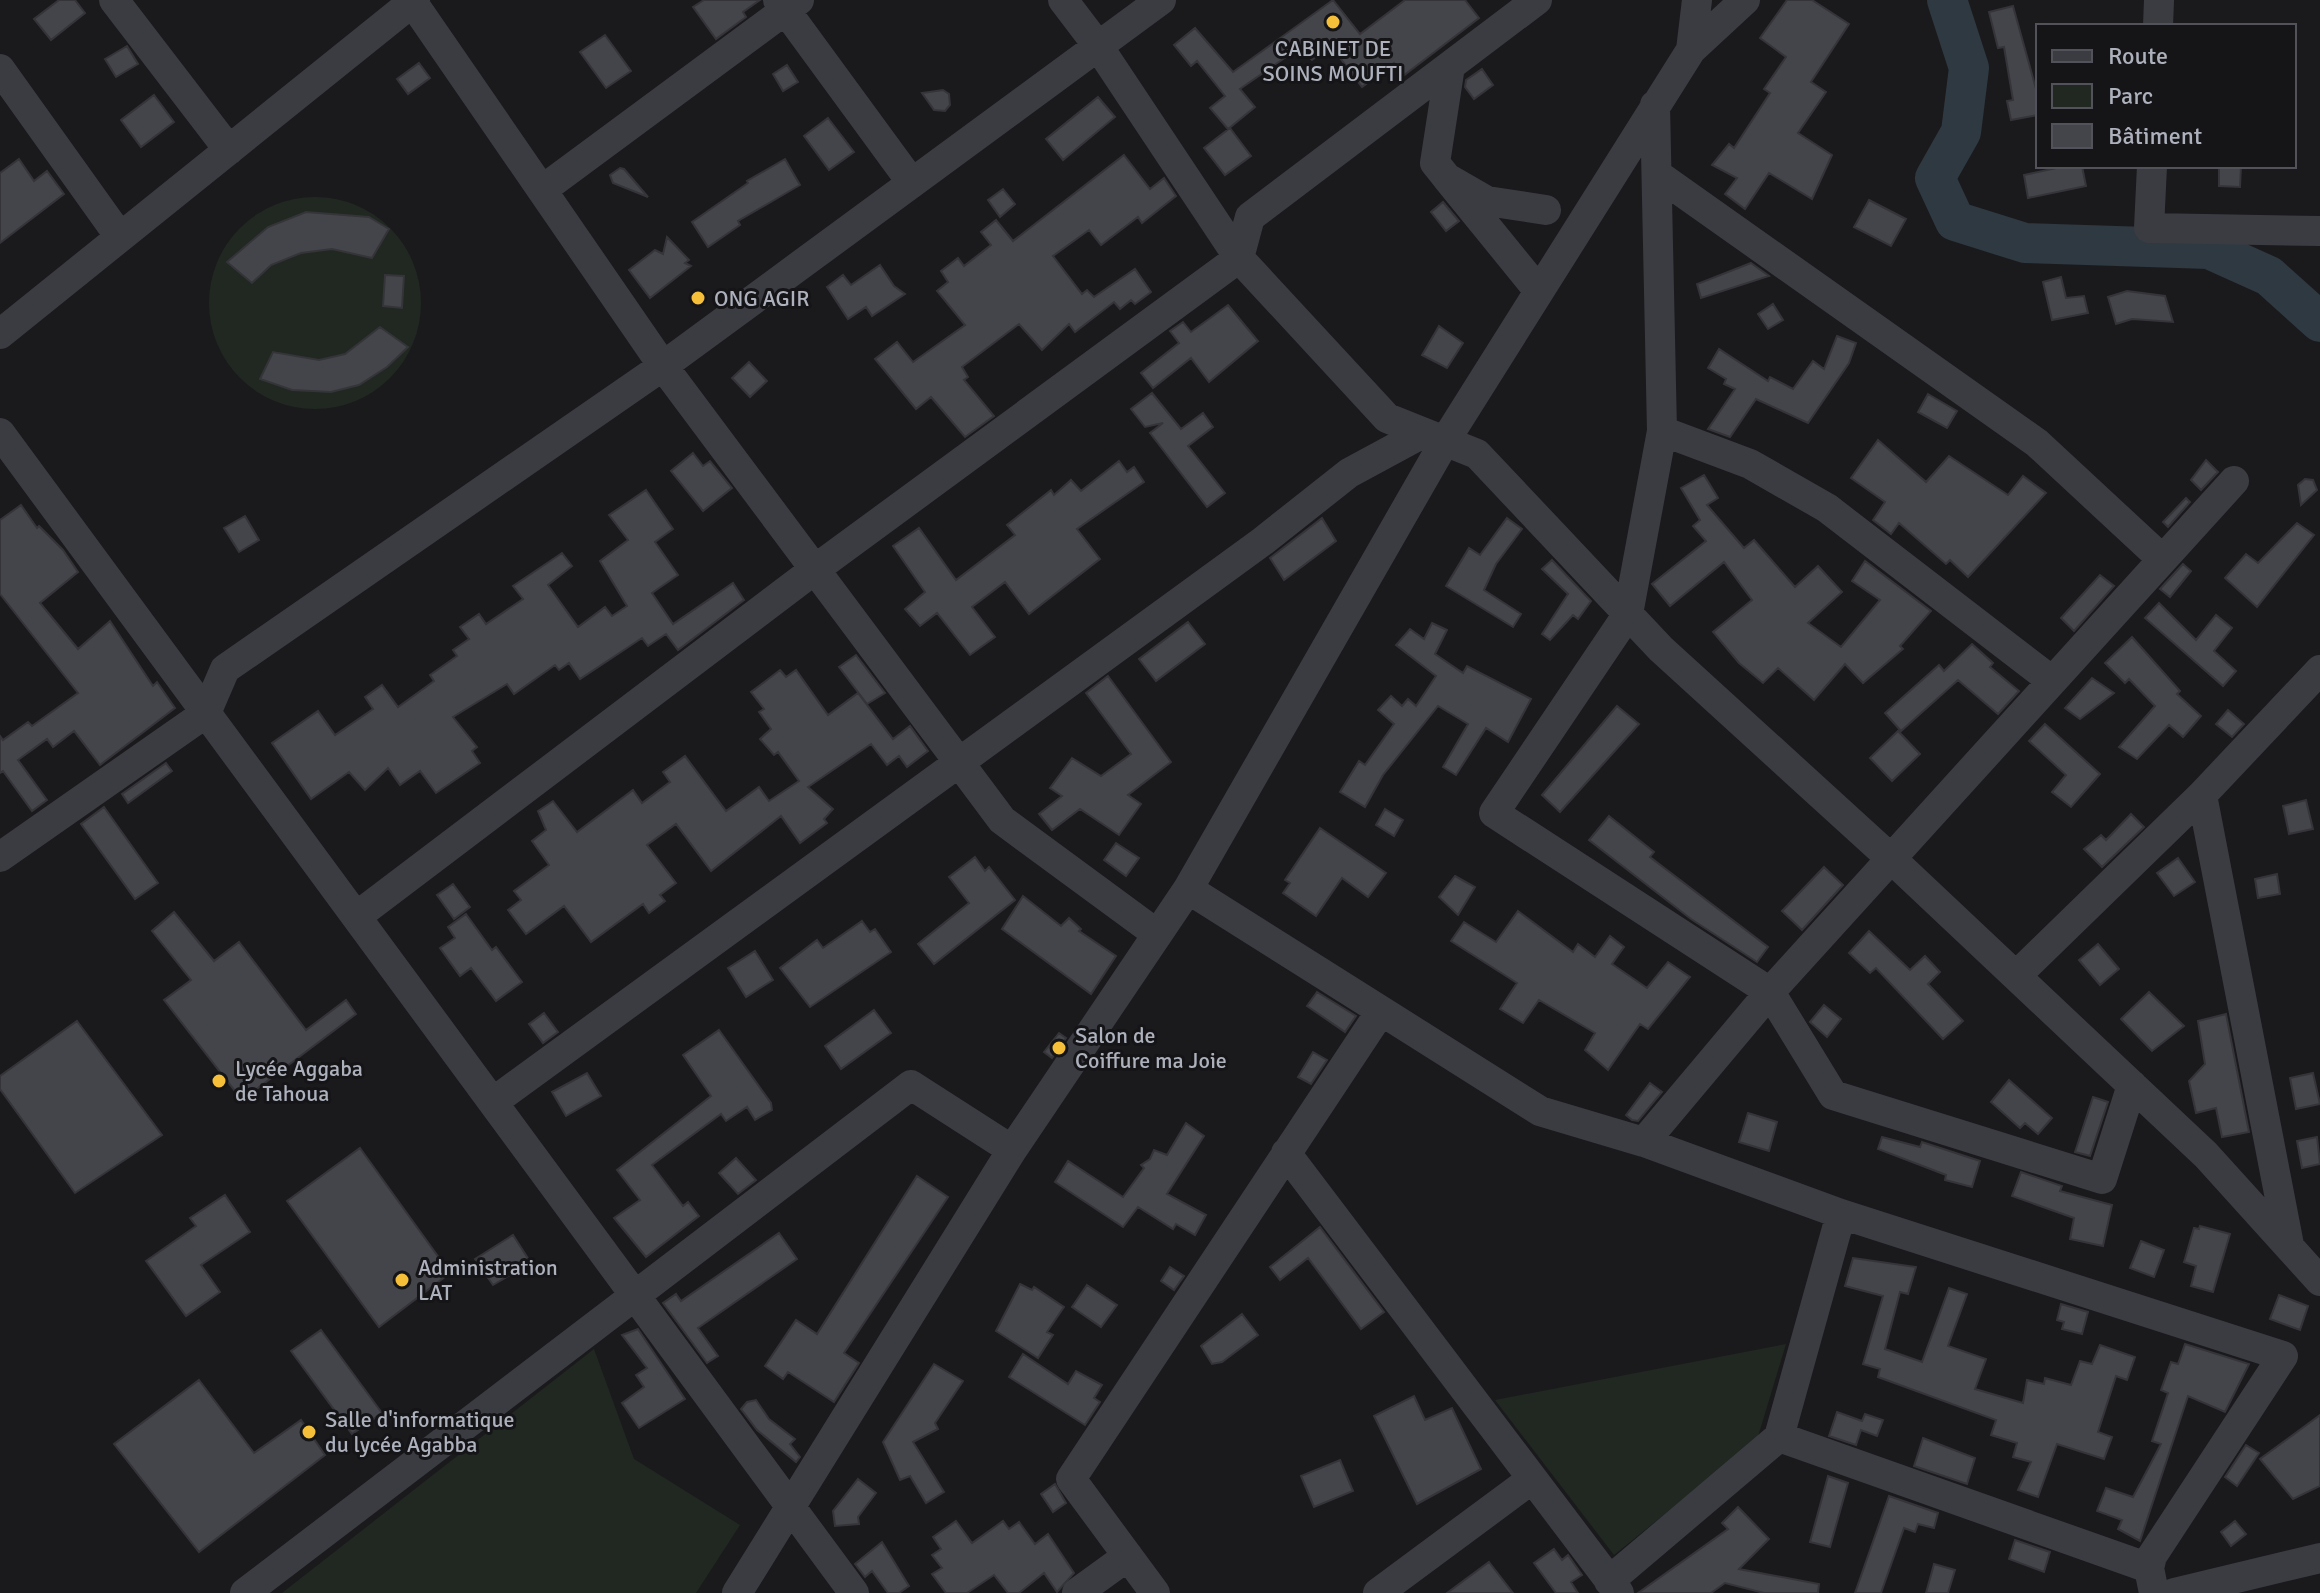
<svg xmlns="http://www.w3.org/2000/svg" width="2320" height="1593" viewBox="0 0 2320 1593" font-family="Signika,sans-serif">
<rect width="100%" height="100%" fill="#1a1a1d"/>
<path fill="#202821" d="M209 303a106 106 0 1 1 212 0a106 106 0 1 1-212 0Z
M1786 1344 1757 1440 1614 1555 1495 1400Z
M594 1349 634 1459 740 1525 696 1593H282Z"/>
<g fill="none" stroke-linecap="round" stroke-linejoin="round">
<path stroke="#2f3941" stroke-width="40" d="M1947 0 1969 68 1961 132 1935 178 1955 221 2025 243 2209 249 2269 276 2320 322"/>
</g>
<path fill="#44454a" stroke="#343439" stroke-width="2" d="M59 0H75L85 13 51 40 34 19Z
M704 0H760L743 12 746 17 716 39 693 7Z
M1333 0 1360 34 1405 0H1465L1479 18 1403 76 1394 63 1362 87 1331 46 1312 60 1296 44 1299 48 1240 89 1255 107 1228 129 1210 108 1225 96 1197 61 1191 66 1174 45 1195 28 1233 72Z
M1787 0H1812L1849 24 1811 82 1826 92 1798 133 1832 155 1812 199 1769 173 1745 209 1725 194 1737 178 1712 165 1729 144 1734 148 1770 93 1764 89 1786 57 1760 38Z
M2013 6 2038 96V115L2011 120 2007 101 2013 100 2004 47 1998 48 1989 12Z
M605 35 631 71 606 88 580 52Z
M127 46 138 64 116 77 105 59Z
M419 63 430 78 408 94 397 79Z
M787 65 798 82 783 91 773 74Z
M1482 69 1493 85 1474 99 1465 87 1466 80Z
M943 90 949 94 950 105 945 111 934 110 922 93Z
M154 95 174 122 141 147 121 120Z
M1098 97 1115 117 1063 160 1046 139Z
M828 118 854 152 829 170 804 136Z
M1230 128 1251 156 1225 175 1204 148Z
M1124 155 1150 189 1164 178 1176 196 1142 223 1138 217 1101 245 1089 230 1053 256 1082 294 1087 290 1094 297 1135 269 1151 292 1135 304 1131 300 1120 309 1114 302 1075 332 1069 324 1042 350 1019 324 962 367 968 377 964 380 994 416 965 437 931 397 916 409 875 359 897 342 913 362 965 325 937 291 948 282 941 271 958 258 964 266 991 245 981 232 996 220 1013 241Z
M19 159 34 181 47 171 64 194 0 243V173Z
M785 159 800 185 738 221 740 225 708 247 692 222 748 183 747 181Z
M2066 166H2082L2086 186 2028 198 2024 175Z
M2219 166H2241L2240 187 2219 186Z
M620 168 624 169 648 197 613 183 610 175Z
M1003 189 1015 204 1000 217 988 200Z
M1869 200 1906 219 1891 246 1854 227Z
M1443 202 1459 221 1446 231 1431 212Z
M306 212 369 217 389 229 372 258 332 249 301 253 271 265 252 283 227 262 268 227Z
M667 237 689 260 685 263 691 266 650 298 629 270 655 250 663 254Z
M1751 263 1769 276 1701 298 1697 284Z
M880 265 894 286 905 294 872 316 866 307 848 319 827 287 843 275 851 285Z
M385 275 404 276 402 308 383 306Z
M2061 277 2066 298 2084 296 2088 313 2052 320 2043 282Z
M2127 291 2165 296 2173 322 2132 319 2116 324 2108 297Z
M1773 304 1783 320 1768 329 1758 314Z
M1228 305 1258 341 1209 382 1191 358 1153 388 1141 373 1179 343 1170 331 1183 322 1191 332Z
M1439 326 1463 343 1447 368 1422 355Z
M380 327 408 347 387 367 359 385 331 392 292 390 260 379 273 352 319 360 345 354Z
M1837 336 1856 343 1849 363 1808 423 1756 399 1730 437 1708 429 1735 389 1724 384 1726 379 1708 368 1719 349 1768 381 1770 377 1793 389 1813 361 1824 369Z
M749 362 767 381 750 397 732 378Z
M1152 393 1181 429 1203 413 1213 427 1188 446 1225 493 1207 507 1150 433 1163 423 1145 427 1131 409Z
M1928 394 1957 411 1947 428 1918 412Z
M1878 440 1926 482 1949 456 2008 495 2023 476 2046 493 1968 577 1950 560 1946 564 1899 523 1891 534 1873 520 1885 502 1851 478Z
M693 453 703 466 710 461 732 488 703 511 671 471Z
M2206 460 2218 472 2201 490 2191 480Z
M1119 461 1127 472 1134 467 1144 482 1077 529 1100 559 1029 614 1005 582 972 607 995 637 970 655 937 613 920 626 905 609 925 592 893 546 919 528 956 580 1015 535 1007 525 1051 490 1054 495 1071 480 1081 491Z
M1704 475 1718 498 1707 505 1744 548 1754 540 1795 587 1818 566 1842 592 1808 623 1841 647 1880 600 1852 581 1865 561 1931 611 1900 646 1903 649 1863 683 1845 664 1814 700 1778 668 1763 683 1739 663 1713 632 1752 600 1724 562 1670 606 1652 584 1706 541 1693 526 1700 520 1681 488Z
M2305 479 2313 480 2317 490 2301 505 2298 485Z
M646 490 673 529 655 542 678 575 652 593 673 624 733 583 744 600 678 650 666 634 648 646 642 638 580 679 569 663 559 670 555 665 514 694 507 684 453 717 477 747 472 751 480 763 436 793 420 771 400 785 388 768 365 790 349 772 311 799 272 743 318 711 335 735 373 709 365 697 382 685 398 707 434 681 430 675 457 656 453 650 469 639 460 627 479 614 486 624 523 599 513 586 562 553 572 566 548 585 578 627 605 607 612 616 627 606 600 561 628 540 609 515Z
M2186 498 2190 502 2168 527 2163 522Z
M21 505 37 528 39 526 63 550 78 572 40 603 78 649 110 621 153 686 157 682 175 708 100 765 74 731 53 747 47 739 18 760 47 800 32 811 3 771 0 773V736L3 740 28 722 32 726 78 693 0 594V520Z
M245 516 259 540 239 552 224 528Z
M1322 518 1336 541 1284 580 1270 558Z
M1507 518 1522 529 1496 564 1484 590 1521 614 1513 627 1446 586 1469 548 1480 555Z
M2297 523 2314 535 2257 607 2225 578 2246 554 2258 563Z
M1552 560 1591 601 1578 619 1573 615 1550 640 1542 634 1568 594 1542 569Z
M2183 564 2191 571 2170 597 2160 589Z
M2100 575 2114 586 2074 631 2061 618Z
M2159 603 2196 640 2216 615 2232 628 2214 651 2236 671 2223 686 2145 618Z
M1188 622 1205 644 1156 681 1139 659Z
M1432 623 1447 630 1435 654 1463 673 1467 666 1531 699 1508 742 1486 728 1456 775 1443 767 1468 724 1438 706 1383 775 1365 807 1340 792 1359 761 1365 765 1394 724 1378 710 1391 696 1402 706 1408 699 1416 706 1436 676 1396 645 1410 629 1424 639Z
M2132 637 2180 691 2177 694 2201 716 2183 737 2169 725 2137 759 2119 747 2155 706 2129 679 2125 683 2105 663Z
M1972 644 1993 663 1990 667 2019 691 1998 714 1958 680 1901 731 1885 713 1939 665 1944 671Z
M856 655 885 693 867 704 839 667Z
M780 670 786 677 796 670 828 715 858 693 893 739 910 726 928 751 907 767 899 756 887 765 871 744 808 787 833 809 824 819 827 823 800 843 781 816 711 871 676 824 647 845 676 883 660 895 665 901 649 913 643 904 591 942 564 906 526 934 508 910 521 900 514 891 549 865 532 841 546 830 538 811 553 801 577 832 633 790 642 803 670 782 663 772 685 756 726 811 759 787 769 801 799 781 778 752 774 755 760 739 771 729 759 712 764 709 751 692Z
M1108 676 1171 762 1128 795 1141 804 1119 835 1080 809 1052 830 1039 814 1062 796 1050 788 1072 758 1101 776 1131 754 1086 693Z
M2092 678 2114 693 2080 719 2065 708Z
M1617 706 1639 724 1560 812 1542 795Z
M2228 710 2244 724 2232 737 2216 724Z
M2045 724 2100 774 2071 807 2052 792 2066 775 2029 741Z
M1898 731 1920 754 1892 781 1870 758Z
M166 763 172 771 128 803 122 794Z
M2306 800 2313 829 2289 834 2283 806Z
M104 807 158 883 135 899 81 824Z
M1385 809 1403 820 1394 836 1376 825Z
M2131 814 2144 827 2102 867 2084 849 2101 835 2106 840Z
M1609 816 1654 852 1650 857 1768 947 1757 962 1691 919 1589 840Z
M1320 828 1386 873 1368 897 1342 878 1316 916 1283 893 1290 883 1285 880Z
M1116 843 1139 858 1126 876 1104 860Z
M975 857 985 871 989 867 1015 900 934 964 918 944 969 903 949 877Z
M2178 858 2195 882 2174 896 2157 873Z
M1824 867 1843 885 1802 930 1782 911Z
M2277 874 2280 894 2258 898 2255 879Z
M1455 876 1475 887 1458 915 1439 897Z
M453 884 470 907 454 919 437 895Z
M1023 896 1061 926 1069 918 1081 929 1079 931 1116 956 1091 994 1002 929Z
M1518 911 1573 952 1578 944 1595 957 1610 936 1624 947 1612 964 1647 988 1668 962 1690 977 1648 1029 1640 1024 1608 1070 1585 1050 1595 1033 1539 1000 1523 1023 1500 1009 1517 983 1451 941 1464 922 1496 942Z
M174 912 214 961 239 942 306 1030 346 1000 356 1014 242 1100 164 1000 191 980 152 931Z
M466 914 492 950 496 947 522 982 496 1001 471 968 460 976 440 948 455 938 448 927Z
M862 921 870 932 875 929 891 952 810 1007 780 968 817 940 823 948Z
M1869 931 1910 970 1925 956 1940 972 1928 984 1963 1021 1943 1039 1876 968 1870 973 1849 953Z
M2098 944 2119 969 2100 985 2079 960Z
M755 951 773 980 746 997 728 968Z
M1317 992 1356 1016 1345 1032 1307 1006Z
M2149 992 2184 1026 2152 1051 2121 1019Z
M1824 1005 1841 1019 1827 1037 1810 1022Z
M874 1010 891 1033 841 1069 825 1046Z
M544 1013 558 1032 543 1043 529 1024Z
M2226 1014 2249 1132 2222 1137 2216 1108 2196 1113 2189 1081 2205 1064 2198 1021Z
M77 1021 162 1135 75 1193 0 1089V1076Z
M719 1030 771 1103 772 1110 755 1120 747 1107 726 1121 721 1114 652 1165 683 1206 688 1202 699 1216 646 1257 614 1218 640 1200 617 1170 711 1096 683 1055Z
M1059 1033 1066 1038 1052 1058 1044 1052Z
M1313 1052 1327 1060 1311 1084 1298 1077Z
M587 1073 601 1096 566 1116 552 1092Z
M2313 1073 2320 1104 2296 1109 2290 1078Z
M2009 1080 2052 1118 2038 1134 2025 1123 2020 1128 1991 1102Z
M1650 1083 1662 1092 1638 1121 1632 1120 1626 1115Z
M2093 1097 2108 1102 2090 1156 2075 1152Z
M1748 1113 1777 1122 1769 1151 1739 1142Z
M1186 1123 1204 1136 1167 1194 1206 1215 1195 1235 1176 1224 1173 1229 1138 1207 1123 1227 1055 1182 1068 1161 1123 1197 1144 1168 1141 1165 1150 1159 1154 1150 1167 1155Z
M1882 1137 1920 1147 1922 1142 1980 1161 1972 1187 1945 1180 1946 1175 1878 1149Z
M2317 1137 2320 1164 2302 1168 2297 1141Z
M360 1148 450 1273 379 1327 287 1201Z
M736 1158 756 1180 738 1194 719 1173Z
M2021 1172 2062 1186 2060 1191 2112 1205 2103 1246 2070 1239 2074 1218 2012 1196Z
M917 1176 948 1197 844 1353 859 1363 834 1402 788 1372 783 1379 765 1366 796 1320 817 1334Z
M225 1195 250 1232 201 1265 220 1292 186 1316 146 1261 196 1226 190 1218Z
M2200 1226 2230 1234 2213 1292 2191 1286 2196 1266 2184 1262 2194 1228 2199 1229Z
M1320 1227 1384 1312 1361 1329 1308 1258 1280 1280 1270 1267Z
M779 1233 797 1259 698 1328 718 1356 707 1363 663 1303 676 1294 681 1301Z
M513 1235 531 1263 493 1285 475 1259Z
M2141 1241 2164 1250 2154 1277 2130 1268Z
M1853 1258 1916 1267 1908 1294 1900 1292 1885 1349 1922 1362 1949 1288 1967 1294 1948 1346 1986 1359 1975 1389 2023 1403 2027 1380 2044 1384 2045 1378 2071 1385 2080 1361 2092 1364 2100 1345 2135 1357 2127 1380 2116 1376 2098 1432 2112 1437 2104 1459 2057 1444 2038 1497 2018 1490 2031 1462 2013 1457 2017 1443 1991 1435 1996 1420 1878 1377 1880 1369 1863 1364 1883 1296 1845 1286Z
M1170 1267 1184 1276 1174 1290 1161 1281Z
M1020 1284 1032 1290 1034 1287 1064 1307 1047 1332 1053 1335 1038 1358 996 1331Z
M1087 1285 1117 1305 1101 1327 1072 1307Z
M2279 1295 2308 1306 2300 1330 2270 1319Z
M2061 1304 2088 1312 2082 1334 2062 1329 2064 1322 2057 1320Z
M1242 1314 1258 1335 1222 1362 1212 1364 1201 1346Z
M638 1329 685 1399 639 1428 622 1403 644 1387 636 1375 647 1368 622 1335Z
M321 1330 382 1413 352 1434 291 1351Z
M2185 1344 2249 1364 2225 1412 2188 1396 2140 1541 2118 1529 2122 1520 2097 1511 2106 1488 2133 1497 2161 1444 2152 1441 2168 1393 2161 1390 2171 1362 2178 1364Z
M1023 1354 1068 1384 1076 1371 1102 1385 1094 1398 1100 1402 1085 1425 1009 1377Z
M934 1364 963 1381 935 1423 938 1429 913 1442 944 1492 926 1503 910 1476 900 1480 883 1442Z
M199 1380 254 1453 301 1420 325 1455 199 1552 114 1444Z
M1414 1396 1425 1420 1452 1408 1481 1469 1417 1504 1374 1416Z
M756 1400 769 1419 795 1439 790 1444 800 1457 796 1462 757 1430 741 1409 747 1402Z
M1837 1412 1862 1421 1865 1414 1883 1420 1877 1436 1861 1430 1856 1445 1829 1436Z
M2320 1415V1486L2293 1499 2260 1459Z
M1923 1438 1975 1458 1967 1484 1914 1466Z
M2246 1445 2259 1453 2237 1486 2225 1477Z
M1340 1460 1353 1491 1314 1507 1301 1476Z
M1828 1476 1848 1483 1830 1547 1810 1542Z
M858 1479 876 1493 858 1517 859 1524 835 1526 833 1511Z
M1055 1484 1066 1503 1053 1512 1041 1494Z
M1889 1496 1938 1513 1934 1528 1918 1524 1915 1532 1904 1528 1881 1593H1855Z
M1738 1507 1769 1539 1739 1569 1819 1584 1818 1593H1764L1725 1583 1711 1593H1638L1728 1529 1722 1523Z
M956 1521 972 1543 1003 1521 1009 1529 1019 1522 1035 1544 1048 1534 1074 1573 1057 1592 1044 1573 1019 1593H1008L994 1575 967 1593H946L932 1574 942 1568 932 1555 941 1549 933 1537Z
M2235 1521 2246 1534 2231 1546 2221 1532Z
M2015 1540 2050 1552 2044 1572 2009 1559Z
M882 1542 909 1586 899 1593H888L872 1571 865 1577 855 1564Z
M1554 1549 1562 1560 1568 1555 1582 1575 1571 1582 1578 1593H1556L1534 1563Z
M1489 1562 1513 1593H1447Z
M1934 1564 1955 1570 1948 1593H1926Z"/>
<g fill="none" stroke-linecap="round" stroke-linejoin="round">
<path stroke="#3b3c42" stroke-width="30" d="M114 0 229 150
M411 0 663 366 1002 820 1157 934
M778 0 912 183
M1063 0 1098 46 1239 258 1387 418 1477 454 1661 649 1898 865 2206 1155 2320 1281
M2158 26 2159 0
M1691 50 1745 0
M0 69 120 237
M1655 105 1662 431 1628 614 1494 813 1770 992 1833 1095 2102 1179 2132 1085
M2152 166 2149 228 2320 231
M1658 175 2037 443 2162 559
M1447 178 1435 163 1450 66
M542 190 799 0
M1538 290 1447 178 1487 201 1546 210
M0 334 415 0
M1662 431 1750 464 1827 508 2052 681
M0 433 854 1593
M0 857 206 713 225 669 663 366 1161 0
M1188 889 1540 1111 1644 1142 1841 1214 2283 1356 2152 1556 2149 1568 2154 1593
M357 916 814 570 1239 258 1250 217 1537 0
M2016 976 2202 795
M493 1102 1263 541 1349 473 1423 433
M1644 1142 1770 992 2234 481
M1286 1153 1619 1593
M2289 1245 2202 795 2320 670
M1779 1437 2149 1568
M1609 1581 1779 1437 1841 1214
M245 1593 911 1085 1012 1150
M737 1593 1012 1150 1188 889 1445 441 1691 50 1697 0
M1077 1593 1128 1556
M1155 1593 1071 1479 1381 1011
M1378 1593 1532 1479
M2174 1593 2320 1558"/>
</g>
<g fill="#f5bf39" stroke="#151518" stroke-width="3">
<circle cx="1333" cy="22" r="8"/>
<circle cx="698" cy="298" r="8"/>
<circle cx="1059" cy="1048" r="8"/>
<circle cx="219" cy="1081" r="8"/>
<circle cx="402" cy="1280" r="8"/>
<circle cx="309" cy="1432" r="8"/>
</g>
<g text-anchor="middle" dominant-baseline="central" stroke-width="6" stroke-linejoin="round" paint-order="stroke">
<g font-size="22" fill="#adb1bc" stroke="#151518" text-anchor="start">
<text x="1333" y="48" text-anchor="middle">CABINET DE<tspan x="1333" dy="25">SOINS MOUFTI</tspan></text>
<text x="714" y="298">ONG AGIR</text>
<text x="1075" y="1035">Salon de<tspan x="1075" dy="25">Coiffure ma Joie</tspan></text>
<text x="235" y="1068">Lycée Aggaba<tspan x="235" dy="25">de Tahoua</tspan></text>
<text x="418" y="1267">Administration<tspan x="418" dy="25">LAT</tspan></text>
<text x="325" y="1419">Salle d'informatique<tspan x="325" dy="25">du lycée Agabba</tspan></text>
</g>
</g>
<rect x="2036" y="24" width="260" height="144" fill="#151518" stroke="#52535a" stroke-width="2"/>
<rect x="2052" y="50" width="40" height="12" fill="#3b3c42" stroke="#52535a" stroke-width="2"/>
<text x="2108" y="64" font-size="24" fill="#adb1bc">Route</text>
<rect x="2052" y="84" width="40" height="24" fill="#202821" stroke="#52535a" stroke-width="2"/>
<text x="2108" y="104" font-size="24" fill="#adb1bc">Parc</text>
<rect x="2052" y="124" width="40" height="24" fill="#44454a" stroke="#52535a" stroke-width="2"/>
<text x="2108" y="144" font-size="24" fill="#adb1bc">Bâtiment</text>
</svg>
